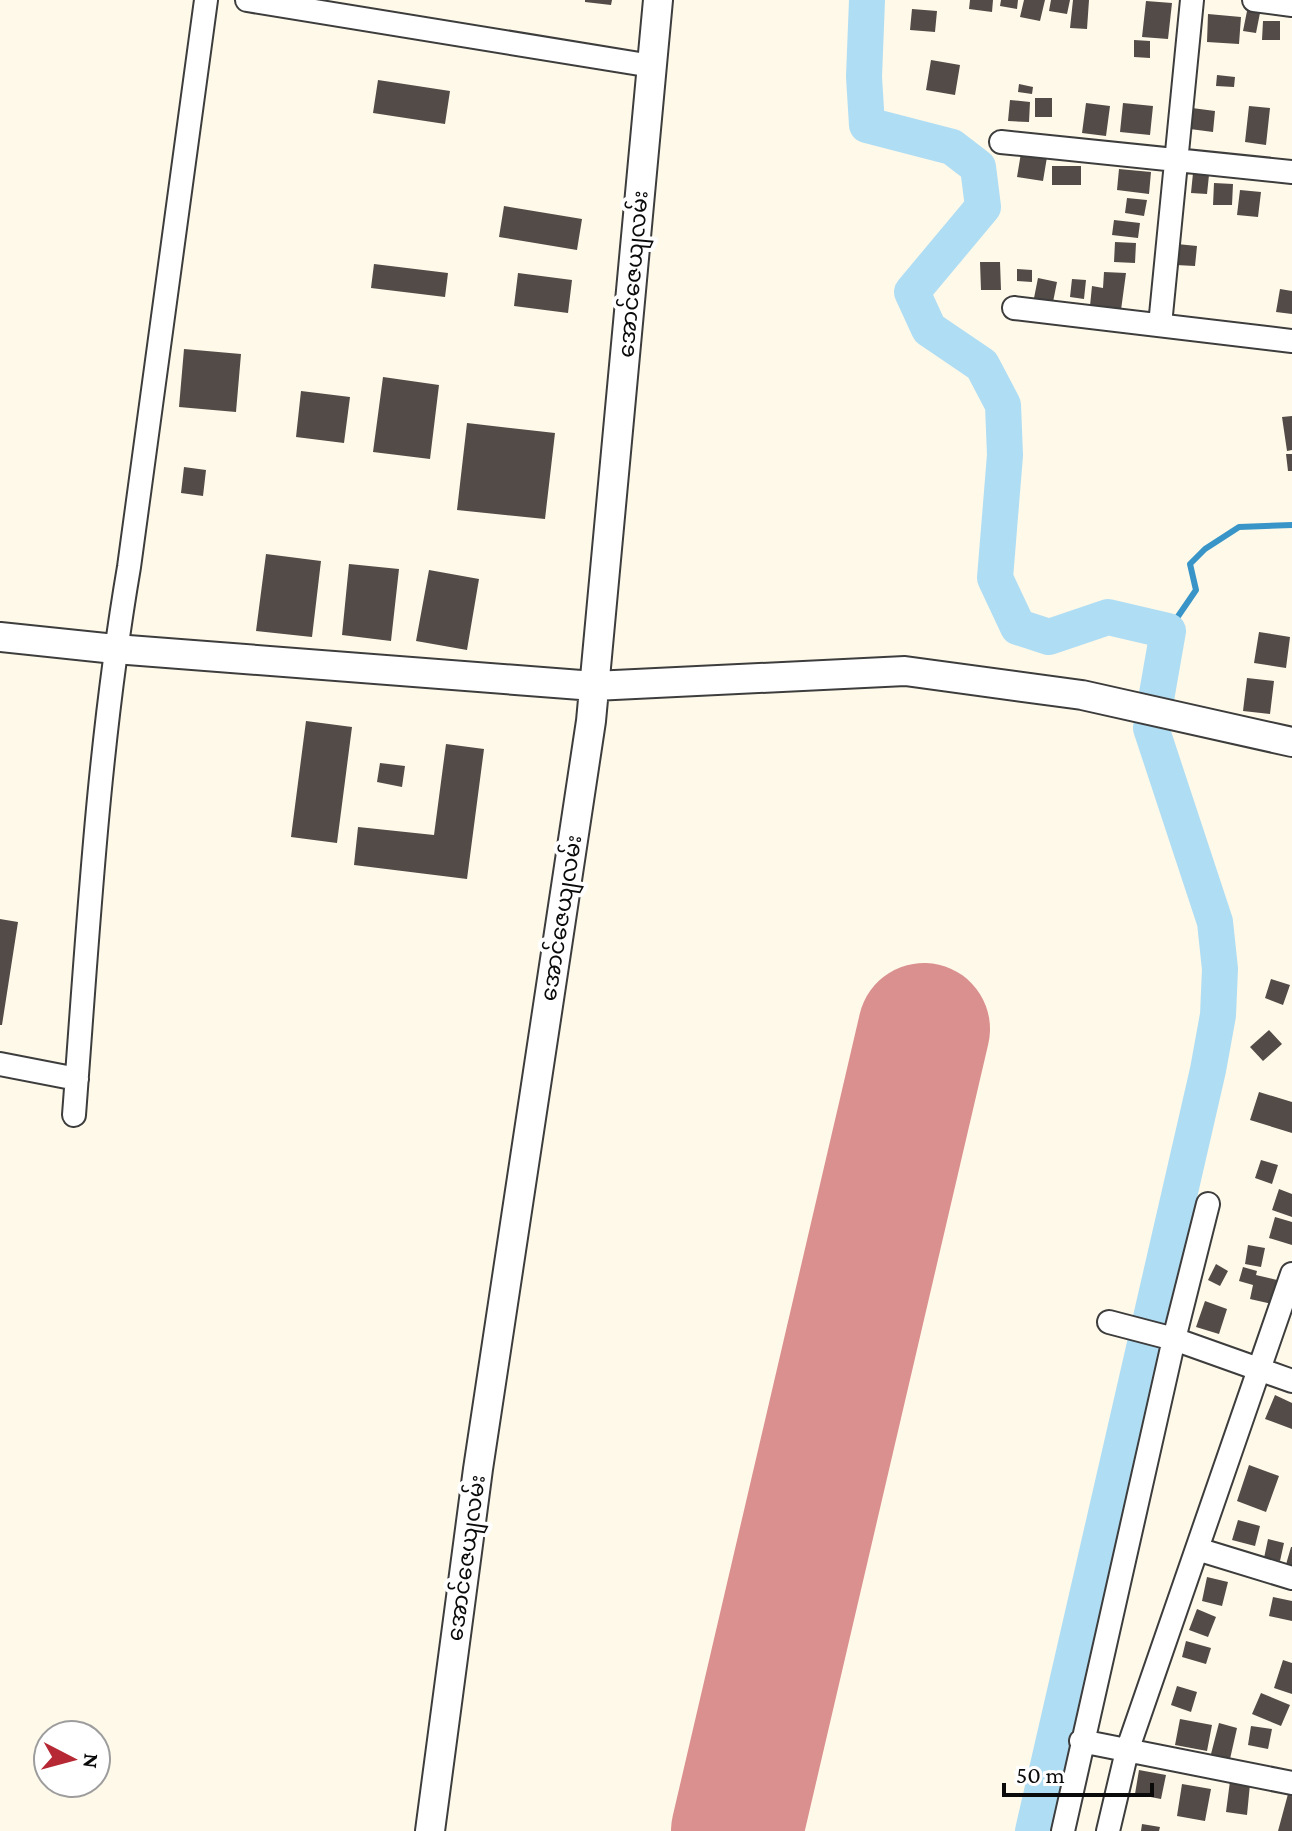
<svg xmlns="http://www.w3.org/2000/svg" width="1292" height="1831" viewBox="0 0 1292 1831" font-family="'Crimson Pro','Noto Sans Myanmar',serif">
<rect width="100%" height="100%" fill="#fef9e9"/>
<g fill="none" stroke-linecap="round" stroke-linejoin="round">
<path stroke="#3995c8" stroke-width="6" d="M1168 631 1196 590 1190 564 1205 549 1239 527 1292 525"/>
<path stroke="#afddf4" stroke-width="36" d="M867 0 864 77 867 125 952 147 978 167 983 207 912 292 929 329 982 365 1003 405 1005 455 995 578 1018 627 1049 637 1108 617 1168 631 1151 728 1215 922 1220 969 1218 1015 1208 1070 1033 1831"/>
<path stroke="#da908e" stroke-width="132" d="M737 1831 924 1029"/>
</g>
<path fill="#534b47" d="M585 0H612L611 5 585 2Z
M970 0H993L992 12 969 9Z
M1001 0H1018L1017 9 1000 6Z
M1024 0H1045L1040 21 1020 17Z
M1051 0H1070L1067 14 1049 11Z
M1073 0H1089L1087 29 1070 28Z
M1146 1 1172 3 1168 39 1142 37Z
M912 9 937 11 935 32 910 30Z
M1247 11 1260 13 1256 33 1243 31Z
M1208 14 1241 17 1239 44 1207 42Z
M1263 21H1280V40H1262Z
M1134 40 1150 41V58L1134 57Z
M931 60 960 65 955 95 926 90Z
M1217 75 1235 77 1234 87 1216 86Z
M378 80 450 91 445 124 373 113Z
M1019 84 1033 87 1032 94 1018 92Z
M1035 98H1052V117H1035Z
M1010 100 1030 102 1029 122 1008 121Z
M1086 103 1110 106 1106 136 1082 133Z
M1123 103 1153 106 1150 135 1120 132Z
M1249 106 1270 108 1266 145 1245 142Z
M1192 108 1215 111 1213 132 1190 129Z
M1021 153 1047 157 1043 181 1017 177Z
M1052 166H1081V185H1052Z
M1119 169 1151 172 1149 194 1117 190Z
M1193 173 1209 175 1207 194 1191 193Z
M1214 183 1233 184 1232 205H1213Z
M1240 190 1261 192 1258 217 1237 215Z
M1127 198 1147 200 1144 216 1125 213Z
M504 206 582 219 577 250 499 237Z
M1114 220 1140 223 1138 238 1112 235Z
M1115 242 1136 243 1135 263 1114 262Z
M1177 244 1197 246 1195 266 1176 265Z
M980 262H1000L1001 290H981Z
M374 264 448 273 445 297 371 288Z
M1017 269 1032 270V282L1017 281Z
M1104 272 1126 273 1121 310 1090 306 1092 286 1103 288Z
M518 273 572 280 568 313 514 306Z
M1038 278 1057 282 1053 302 1034 298Z
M1072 279 1086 280 1084 299 1070 297Z
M1280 289 1292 291V314L1276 312Z
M184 349 241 354 236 412 179 407Z
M383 377 439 385 430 459 373 452Z
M301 391 350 397 344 443 296 437Z
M1292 416V450L1287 451 1282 417Z
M467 423 555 433 545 519 457 510Z
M1286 454H1292V471H1288Z
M184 467 206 470 203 496 181 493Z
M266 554 321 561 312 637 256 631Z
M349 564 399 569 391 641 342 635Z
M429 570 479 579 467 650 416 641Z
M1259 632 1290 637 1286 668 1254 663Z
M1247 678 1274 681 1270 714 1243 711Z
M306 721 352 727 337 843 291 837Z
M446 744 484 749 467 879 354 865 358 827 434 835Z
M380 763 405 766 402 787 377 782Z
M0 919 18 922 2 1025H0Z
M1271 979 1290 985 1283 1005 1265 998Z
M1269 1030 1282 1044 1263 1061 1250 1047Z
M1259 1092 1292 1102V1133L1250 1120Z
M1261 1160 1278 1165 1272 1184 1255 1178Z
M1279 1189 1292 1194V1217L1272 1210Z
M1275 1217 1292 1222V1245L1269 1238Z
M1248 1245 1265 1248 1261 1267 1245 1264Z
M1216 1264 1228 1271 1220 1286 1208 1280Z
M1243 1267 1257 1271 1256 1275 1277 1280 1272 1304 1250 1299 1253 1285 1239 1281Z
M1205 1301 1227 1309 1219 1334 1196 1327Z
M1275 1395 1292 1403V1429L1265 1419Z
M1249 1465 1279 1476 1266 1512 1237 1501Z
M1238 1520 1260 1526 1255 1546 1232 1540Z
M1268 1539 1284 1543 1280 1561 1264 1558Z
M1291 1547H1292V1570L1285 1568Z
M1207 1577 1228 1582 1222 1606 1202 1601Z
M1273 1597 1292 1601V1621L1269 1616Z
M1197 1609 1216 1617 1208 1637 1189 1630Z
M1186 1641 1211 1648 1206 1664 1182 1657Z
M1283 1660 1292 1663V1694L1274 1688Z
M1177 1686 1197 1692 1191 1712 1171 1705Z
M1261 1693 1290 1705 1281 1726 1252 1714Z
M1180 1719 1212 1725 1207 1751 1175 1745Z
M1219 1723 1237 1728 1230 1759 1211 1754Z
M1251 1726 1272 1729 1268 1749 1248 1745Z
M1139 1770 1166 1775 1161 1799 1135 1794Z
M1230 1781 1250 1784 1247 1815 1226 1812Z
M1182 1784 1211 1789 1205 1821 1177 1816Z
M1288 1794 1292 1795V1831H1278Z
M1142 1824 1160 1827 1159 1831H1141Z"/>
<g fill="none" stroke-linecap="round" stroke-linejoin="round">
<g stroke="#3d3d3d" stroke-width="26">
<path id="minor" d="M247 0 652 66
M1254 0 1292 5
M1001 142 1292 172
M1014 308 1292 341
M1160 325 1192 0
M0 1064 77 1079
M74 1115C88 932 98 748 129 567L206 0
M1109 1322 1174 1339 1292 1381
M1197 1549 1292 1578
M1081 1741 1292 1783
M1063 1831 1174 1339 1208 1204
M1108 1831 1127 1751 1292 1274"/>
</g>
<g stroke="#3d3d3d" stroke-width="32">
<path id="tertiary" d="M0 637 115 649 594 686 905 671 1082 695 1292 742
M430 1831 478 1469 591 721 658 0"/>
</g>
<use href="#minor" stroke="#fff" stroke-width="22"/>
<use href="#tertiary" stroke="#fff" stroke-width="28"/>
</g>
<g text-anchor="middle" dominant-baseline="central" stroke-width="8" stroke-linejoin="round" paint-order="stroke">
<g font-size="22" fill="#0a0a0a" stroke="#fff">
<text transform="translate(633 274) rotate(-85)">အောင်ဇေယျလမ်း</text>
<text transform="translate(561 918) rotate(-81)">အောင်ဇေယျလမ်း</text>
<text transform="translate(466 1558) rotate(-82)">အောင်ဇေယျလမ်း</text>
</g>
</g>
<g transform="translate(72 1759) rotate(96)"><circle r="38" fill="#ffffff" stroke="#9d9d9d" stroke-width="2"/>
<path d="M0-6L14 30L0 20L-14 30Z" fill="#b52834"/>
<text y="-12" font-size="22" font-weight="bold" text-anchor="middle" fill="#0a0a0a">N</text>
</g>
<path d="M1004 1783v12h148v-12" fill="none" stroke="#0a0a0a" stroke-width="4"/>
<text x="1016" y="1783" font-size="24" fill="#0a0a0a" stroke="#ffffff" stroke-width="6" paint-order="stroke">50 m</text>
</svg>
